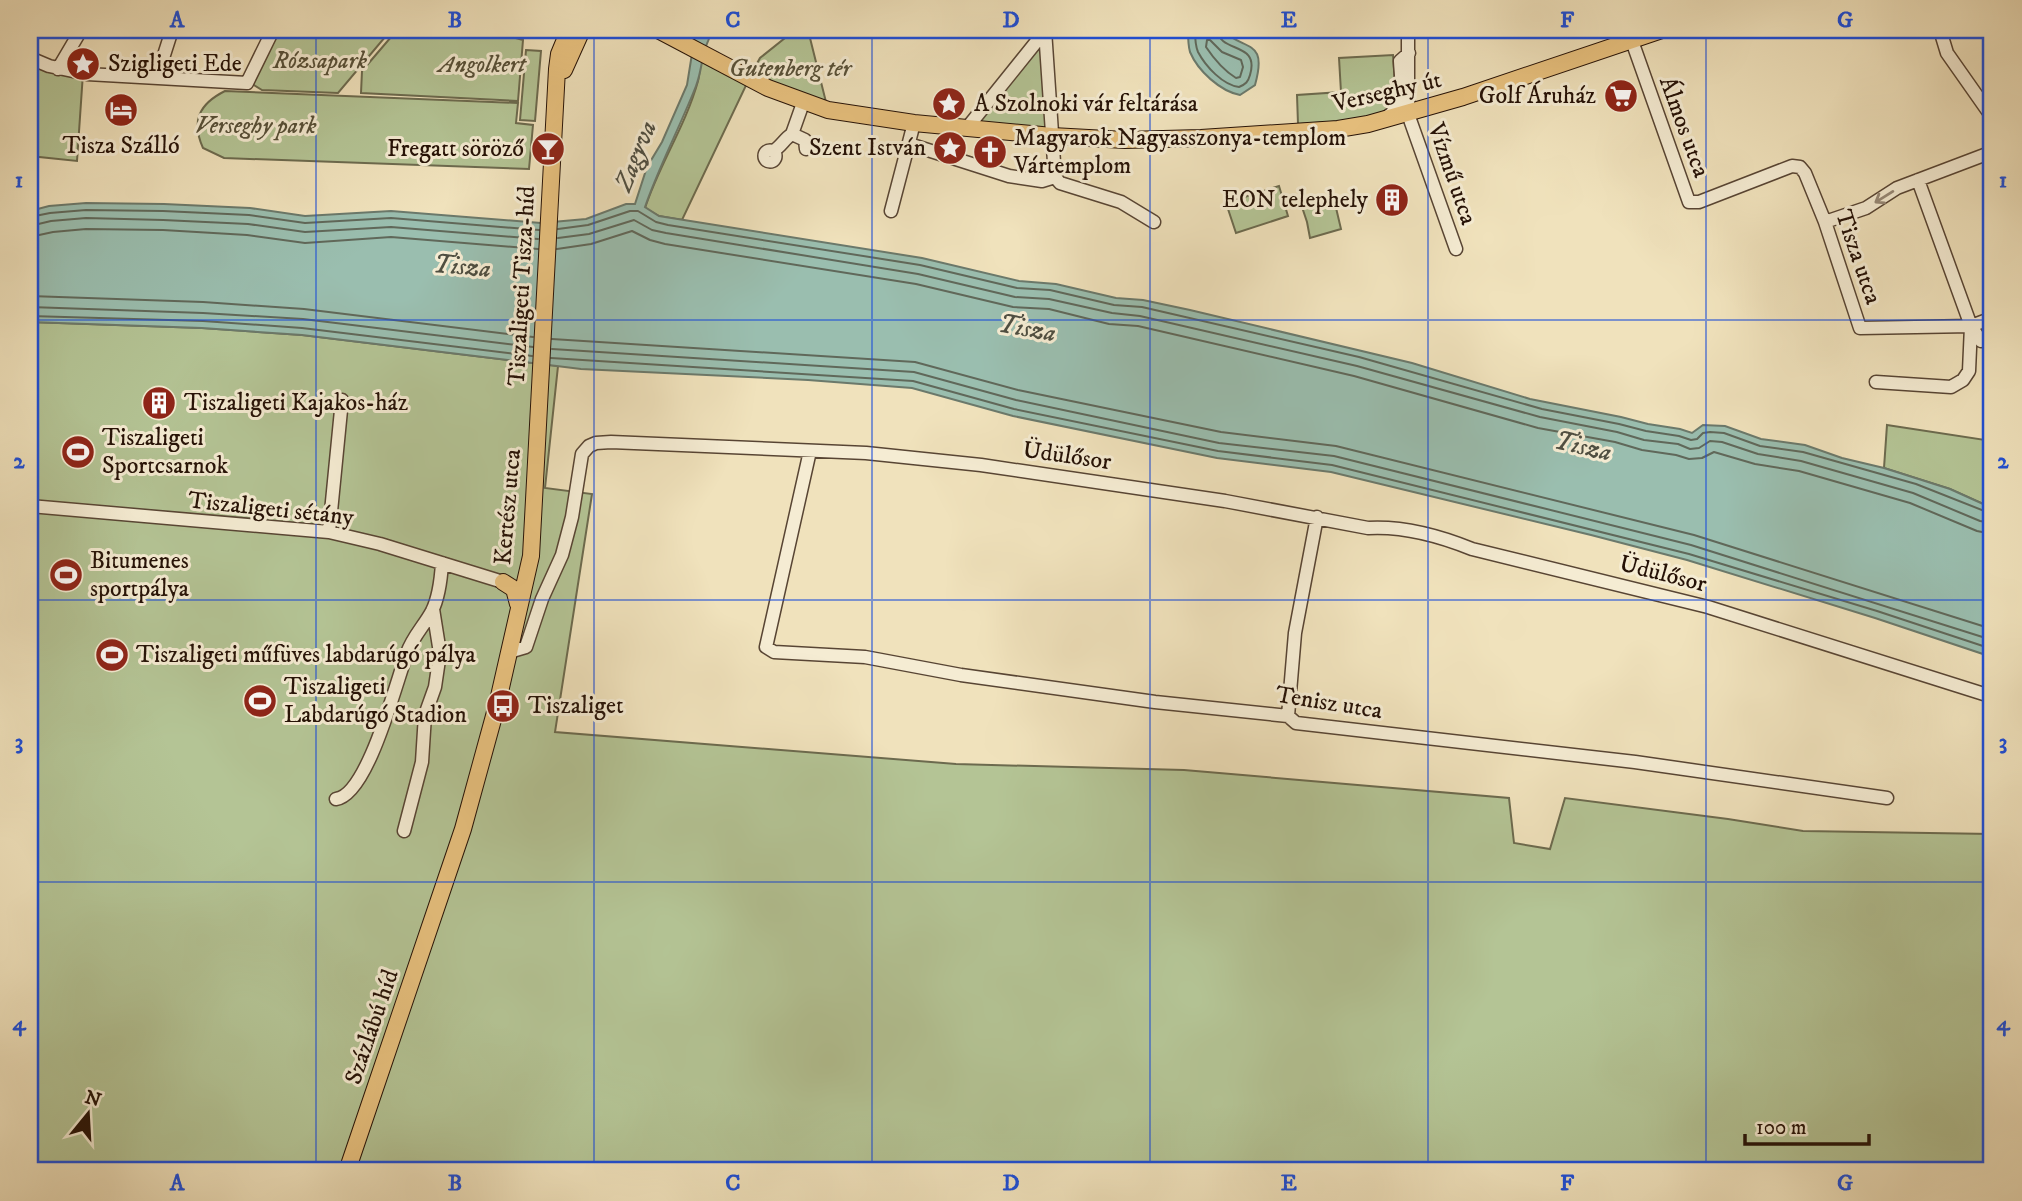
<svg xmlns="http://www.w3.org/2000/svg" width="2022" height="1201" viewBox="0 0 2022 1201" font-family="'IM FELL DW Pica',serif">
<rect width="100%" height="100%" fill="#f0e2bc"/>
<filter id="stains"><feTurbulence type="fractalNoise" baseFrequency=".00286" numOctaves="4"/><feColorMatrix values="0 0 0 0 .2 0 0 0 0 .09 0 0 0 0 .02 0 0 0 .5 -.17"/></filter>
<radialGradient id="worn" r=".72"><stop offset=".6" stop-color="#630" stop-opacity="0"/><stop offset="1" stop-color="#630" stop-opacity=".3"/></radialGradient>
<path fill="#b4c495" stroke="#6c6a4e" stroke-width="2" d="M275 30H391L338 93 262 90 249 82Z
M397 30H493L500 34 523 40 518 101 361 93 362 71Z
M795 30H808L828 110 749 79 682 220 659 216 645 208C659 165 686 125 698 81 700 73 700 63 702 54L749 78 760 58Z
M1045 31 1052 136 967 128Z
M526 50 541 51 535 121 520 120Z
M1393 55 1396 100 1378 119 1298 124 1297 95 1341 92 1339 58Z
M30 58 83 73 77 161 30 156Z
M225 91 518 103 516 123 533 125 529 169 224 158 203 148C191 121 199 104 225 91Z
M1279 186 1288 216 1236 233 1226 203Z
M1333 195 1341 229 1310 238 1307 222 1301 204Z
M30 322 202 328 302 335 558 366 545 488 592 494 555 732 956 764 1184 770 1509 798 1514 843 1550 849 1565 798 1728 819 1803 831 1992 834V1171H30Z
M1887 425 1992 441V508L1950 489 1884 468Z"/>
<path fill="#9abeaf" stroke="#6b796b" stroke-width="2" d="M698 30H714C700 51 704 65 696 86 680 127 659 166 645 207L659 216 922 258 1019 281 1056 284 1116 298 1143 300 1190 310 1412 363 1530 399 1621 417 1648 424 1680 429 1692 433 1703 425 1725 426 1761 439 1805 445 1842 458 1884 468 1950 489 1992 508V657L1875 618 1687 560 1591 535 1331 472 1217 458 1013 416 912 388 808 380 581 369 302 335 202 328 30 322V211L49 206 86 203 164 204 250 208 305 216 391 211 541 223 586 219 626 204H635L647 167 662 142 687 85 695 35Z
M1188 30H1222C1245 52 1268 38 1255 85L1240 95C1220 91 1198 71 1190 52 1188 45 1188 37 1188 30Z"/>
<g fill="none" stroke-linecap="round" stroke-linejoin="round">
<path stroke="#60685a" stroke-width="2" d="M1195 30C1195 37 1195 45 1198 52 1206 67 1223 85 1239 87 1246 84 1248 82 1250 75 1260 41 1220 54 1217 30
M1207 40H1210L1222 52 1241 60 1243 67 1240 77 1236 78C1223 70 1214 59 1206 47Z
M30 217 50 213 86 210 163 211 249 215 305 223 391 218 539 230
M30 226 51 221 86 218 163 220 248 224 305 232 391 227 538 239
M558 229 588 225 630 211H638L656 222 668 225 920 265 1017 288 1050 290 1114 305 1142 307 1359 357 1542 409 1619 424 1646 431 1679 436 1691 440 1697 439 1703 433 1710 432 1724 433 1760 446 1803 452 1916 484 1992 514
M30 237 53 232 86 229 163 230 247 235 305 243 391 237 538 249
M558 238 589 234 634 220 652 230 666 233 918 274 1015 297 1049 299 1112 313 1140 316 1357 366 1540 417 1617 432 1644 440 1678 444 1690 449 1699 448 1710 441 1722 442 1758 454 1801 461 1913 493 1980 521 1992 523
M557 249 591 244 632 231 650 240 665 244 916 284 1013 307 1049 309 1109 324 1138 326 1354 376 1538 428 1615 442 1642 450 1676 455 1689 459 1702 458 1714 452 1755 464 1799 471 1910 503 1977 531 1992 534
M30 296 203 302 304 309 533 337
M30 307 203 313 303 319 533 347
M30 316 203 321 302 328 532 356
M552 339 915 362 1018 390 1221 432 1336 446 1694 535 1992 629
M552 349 914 372 1016 400 1219 443 1334 456 1691 545 1992 640
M551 358 913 381 1014 409 1218 451 1332 465 1689 554 1877 611 1992 649"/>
<g stroke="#584534" stroke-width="15">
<path id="minor" d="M1045 30 1055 177 1060 183 1121 202 1154 222
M1408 30V114L1456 249
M1940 30 1947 53 1992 117
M1632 41 1689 202H1699L1792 166 1800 167 1805 173 1825 222 1860 328 1971 326 1981 341
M30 58 49 66 87 74 247 83 273 30
M58 69 81 30
M157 77 172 30
M1387 117C1407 103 1401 83 1400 61L1409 53
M967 128 1045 31
M792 134 805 140 806 149
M909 144 1009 176 1042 181 1055 177
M764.5 156a5.5 5.5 0 1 1 11 0a5.5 5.5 0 1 1-11 0Z
M773 151C781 147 784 139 792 134L803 103
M891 211 914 123
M1825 222 1866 208 1897 188 1992 152
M1971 326 1992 318
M1876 382 1951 387 1963 380 1969 371 1971 326 1918 180
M810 451 766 647 774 652 865 657 961 675 1155 702 1288 716 1296 723 1635 762 1887 798
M30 506 329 532 380 544 503 582
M329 532 342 400
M509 652 526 647 542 599 562 555 572 517 582 454 589 446 596 443 611 442 866 453 981 465 1225 501 1368 528C1402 526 1440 536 1472 549L1708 607 1987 695 1992 699
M1288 716 1295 633 1317 517
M336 799C368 795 396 682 407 653 413 636 424 626 432 611 439 597 441 579 442 563
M404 831 422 762 425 715 435 687 440 653 433 609"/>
</g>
<g stroke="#251106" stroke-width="18">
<path id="major" d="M658 30 768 88 828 110 914 123 1052 136 1125 140 1201 138 1338 129 1368 124 1463 97 1662 30
M564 70 582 30
M503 582 514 589 518 604
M347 1171 463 829 497 705 531 556 557 69 559 54 569 30"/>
</g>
<use href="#minor" stroke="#f5ecd3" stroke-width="12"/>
<use href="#major" stroke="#e8c17e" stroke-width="16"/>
</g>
<defs><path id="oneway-shaft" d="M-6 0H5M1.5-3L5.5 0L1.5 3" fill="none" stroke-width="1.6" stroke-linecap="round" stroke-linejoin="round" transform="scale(1.75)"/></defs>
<use stroke="#978977" href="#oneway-shaft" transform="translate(1884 197) rotate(148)"/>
<path fill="none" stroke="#1d4ed8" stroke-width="2" stroke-opacity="0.55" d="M316 30V1171M594 30V1171M872 30V1171M1150 30V1171M1428 30V1171M1706 30V1171M30 320H1992M30 600H1992M30 882H1992"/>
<defs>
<g id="sight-disc" transform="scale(1.75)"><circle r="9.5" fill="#8f2418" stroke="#f5ecd3"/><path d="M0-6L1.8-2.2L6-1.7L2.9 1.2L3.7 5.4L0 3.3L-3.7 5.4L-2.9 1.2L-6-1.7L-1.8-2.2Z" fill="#fff"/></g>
<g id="supermarket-disc" transform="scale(1.75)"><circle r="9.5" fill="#8f2418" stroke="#f5ecd3"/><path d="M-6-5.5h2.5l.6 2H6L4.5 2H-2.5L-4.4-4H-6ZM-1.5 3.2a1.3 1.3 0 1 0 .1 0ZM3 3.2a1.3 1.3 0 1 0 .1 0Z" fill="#fff"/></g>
<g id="hotel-disc" transform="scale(1.75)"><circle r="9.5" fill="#8f2418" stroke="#f5ecd3"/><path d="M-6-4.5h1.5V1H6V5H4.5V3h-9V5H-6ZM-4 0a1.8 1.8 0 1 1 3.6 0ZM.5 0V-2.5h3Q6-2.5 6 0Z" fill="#fff"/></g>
<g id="bar-disc" transform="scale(1.75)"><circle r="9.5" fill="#8f2418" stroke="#f5ecd3"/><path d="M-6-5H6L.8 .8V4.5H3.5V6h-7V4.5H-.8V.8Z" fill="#fff"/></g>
<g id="church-disc" transform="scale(1.75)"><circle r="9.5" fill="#8f2418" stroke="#f5ecd3"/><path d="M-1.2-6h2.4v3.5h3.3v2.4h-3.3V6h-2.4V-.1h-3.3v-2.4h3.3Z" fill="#fff"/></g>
<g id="building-disc" transform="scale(1.75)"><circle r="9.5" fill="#8f2418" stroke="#f5ecd3"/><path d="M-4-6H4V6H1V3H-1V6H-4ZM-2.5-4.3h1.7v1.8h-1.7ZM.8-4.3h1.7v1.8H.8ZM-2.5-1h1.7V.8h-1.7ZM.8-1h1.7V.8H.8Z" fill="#fff"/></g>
<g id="stadium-disc" transform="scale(1.75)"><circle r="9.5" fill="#8f2418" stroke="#f5ecd3"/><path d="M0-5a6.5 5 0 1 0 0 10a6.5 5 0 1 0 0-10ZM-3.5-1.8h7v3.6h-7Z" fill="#fff"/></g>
<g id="bus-disc" transform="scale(1.75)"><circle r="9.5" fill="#8f2418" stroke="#f5ecd3"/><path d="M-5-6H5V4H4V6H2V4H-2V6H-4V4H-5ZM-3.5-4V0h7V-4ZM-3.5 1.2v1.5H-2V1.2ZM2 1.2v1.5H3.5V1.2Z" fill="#fff"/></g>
</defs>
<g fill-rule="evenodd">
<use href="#sight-disc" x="83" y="64"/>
<use href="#supermarket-disc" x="1621" y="96"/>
<use href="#sight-disc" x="949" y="104"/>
<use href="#hotel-disc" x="121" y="110"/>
<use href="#sight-disc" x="950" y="148"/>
<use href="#bar-disc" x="548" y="149"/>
<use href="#church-disc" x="990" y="152"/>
<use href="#building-disc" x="1392" y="200"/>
<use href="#building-disc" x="159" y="403"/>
<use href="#stadium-disc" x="78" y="452"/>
<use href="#stadium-disc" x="66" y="575"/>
<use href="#stadium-disc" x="112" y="655"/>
<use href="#stadium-disc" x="260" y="701"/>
<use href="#bus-disc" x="503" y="706"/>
</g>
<g text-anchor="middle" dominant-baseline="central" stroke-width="6" stroke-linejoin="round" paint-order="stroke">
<g font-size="24" font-style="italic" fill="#575038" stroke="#f5ecd3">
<text x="320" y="61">Rózsapark</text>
<text x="482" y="65">Angolkert</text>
<text x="790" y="69">Gutenberg tér</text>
<text x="256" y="126">Verseghy park</text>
</g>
<g font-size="24" fill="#251106" stroke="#f5ecd3" text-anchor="start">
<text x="108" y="64">Szigligeti Ede</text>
<text x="1596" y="96" text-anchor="end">Golf Áruház</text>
<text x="974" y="104">A Szolnoki vár feltárása</text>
<text x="1014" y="138">Magyarok Nagyasszonya-templom<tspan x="1014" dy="28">Vártemplom</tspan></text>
<text x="121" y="146" text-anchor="middle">Tisza Szálló</text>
<text x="926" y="148" text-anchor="end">Szent István</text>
<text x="524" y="149" text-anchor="end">Fregatt söröző</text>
<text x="1368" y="200" text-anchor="end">EON telephely</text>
<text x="184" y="403">Tiszaligeti Kajakos-ház</text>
<text x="102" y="438">Tiszaligeti<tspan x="102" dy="28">Sportcsarnok</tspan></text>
<text x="90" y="561">Bitumenes<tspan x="90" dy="28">sportpálya</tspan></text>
<text x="136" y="655">Tiszaligeti műfüves labdarúgó pálya</text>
<text x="284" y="687">Tiszaligeti<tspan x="284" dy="28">Labdarúgó Stadion</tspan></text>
<text x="528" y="706">Tiszaliget</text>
</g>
<g font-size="24" fill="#251106" stroke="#f5ecd3">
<text transform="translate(1387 92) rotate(-13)">Verseghy út</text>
<text transform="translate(1684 127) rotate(70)">Álmos utca</text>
<text transform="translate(1452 174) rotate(71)">Vízmű utca</text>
<text transform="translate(1858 257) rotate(71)">Tisza utca</text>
<text transform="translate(522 286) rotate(-87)">Tiszaligeti Tisza-híd</text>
<text transform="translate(1067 456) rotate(8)">Üdülősor</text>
<text transform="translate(508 507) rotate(-85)">Kertész utca</text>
<text transform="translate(271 509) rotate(6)">Tiszaligeti sétány</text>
<text transform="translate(1663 574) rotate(14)">Üdülősor</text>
<text transform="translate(1329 703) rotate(9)">Tenisz utca</text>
<text transform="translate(372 1027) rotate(-71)">Százlábú híd</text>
</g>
<g font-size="26" font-style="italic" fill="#4e4e41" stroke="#f5ecd3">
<text transform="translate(636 156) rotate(-68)">Zagyva</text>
<text transform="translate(462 267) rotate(5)">Tisza</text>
<text transform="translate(1027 329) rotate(10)">Tisza</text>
<text transform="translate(1583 447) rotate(13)">Tisza</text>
</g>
</g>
<rect width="2022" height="1201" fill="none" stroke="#f0e2bc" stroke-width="77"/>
<g transform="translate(88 1114) rotate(18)" stroke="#f5ecd3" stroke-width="5" paint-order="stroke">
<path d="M0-5L12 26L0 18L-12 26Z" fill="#251106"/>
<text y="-10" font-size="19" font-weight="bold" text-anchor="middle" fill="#251106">N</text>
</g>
<path d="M1745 1134v10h124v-10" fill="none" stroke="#251106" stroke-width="3.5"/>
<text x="1756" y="1134" font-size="21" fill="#251106" stroke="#f5ecd3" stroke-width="5" paint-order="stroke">100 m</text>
<rect x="38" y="38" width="1945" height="1124" fill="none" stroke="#1d4ed8" stroke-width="2.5"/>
<g font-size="23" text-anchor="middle" font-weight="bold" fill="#1d4ed8">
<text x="177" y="27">A</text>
<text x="455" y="27">B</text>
<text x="733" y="27">C</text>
<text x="1011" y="27">D</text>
<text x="1289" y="27">E</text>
<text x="1567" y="27">F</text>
<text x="1845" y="27">G</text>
<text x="19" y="187">1</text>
<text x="2003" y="187">1</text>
<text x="19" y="468">2</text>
<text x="2003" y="468">2</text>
<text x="19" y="749">3</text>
<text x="2003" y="749">3</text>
<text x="19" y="1030">4</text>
<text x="2003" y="1030">4</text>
<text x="177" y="1190">A</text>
<text x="455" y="1190">B</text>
<text x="733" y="1190">C</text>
<text x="1011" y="1190">D</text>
<text x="1289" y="1190">E</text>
<text x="1567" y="1190">F</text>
<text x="1845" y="1190">G</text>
</g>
<rect width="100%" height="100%" filter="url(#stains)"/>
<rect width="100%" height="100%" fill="url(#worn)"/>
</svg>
